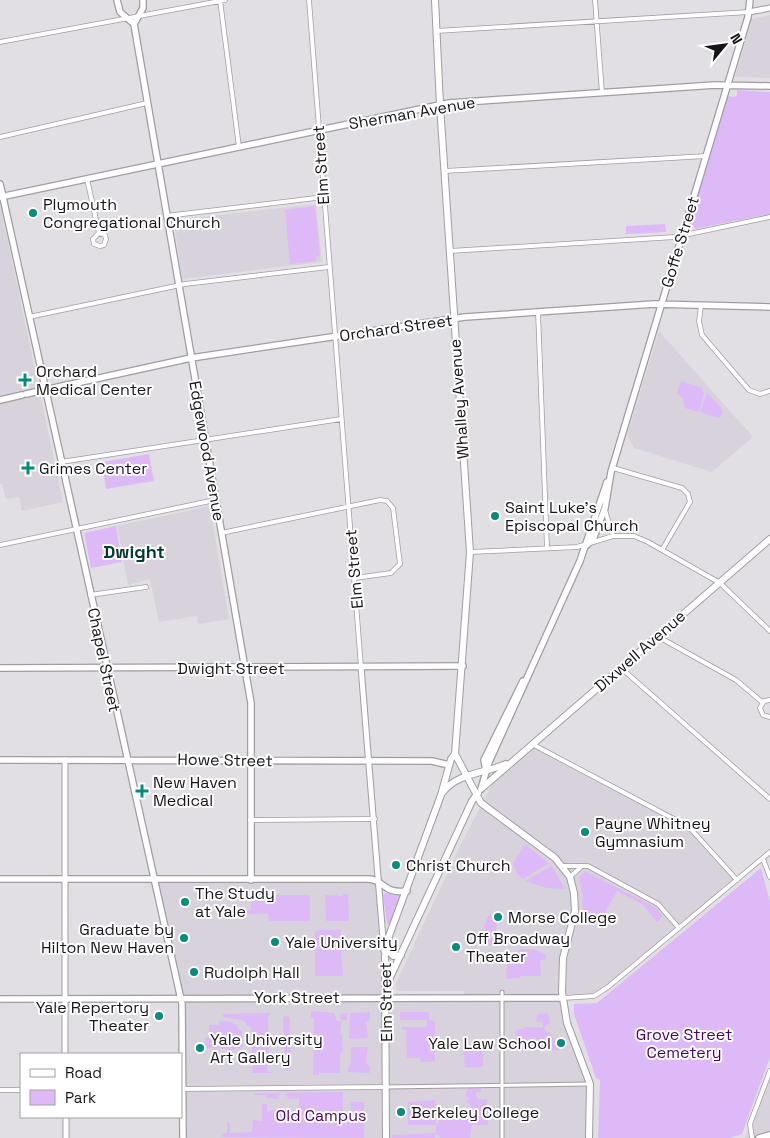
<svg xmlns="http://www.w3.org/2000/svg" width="770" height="1138" viewBox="0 0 770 1138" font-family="'Space Grotesk',sans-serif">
<rect width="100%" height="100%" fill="#e2dfe4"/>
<path fill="#d8d2dd" d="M770 15V78L735 77 752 19Z
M0 204 63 502 22 511 19 497 6 499 2 484H0Z
M316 204 322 262 182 279 174 220Z
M659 331 753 437 712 472 634 448 627 435Z
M210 506 229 619 198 624 197 616 159 622 150 579 128 585 117 526Z
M532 744 689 827 737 880 598 994 563 998 590 1084 589 1138H183L182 1004 153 879 377 881 387 997H465L464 991H397L395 985 460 846 496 777Z
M770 1072V1138H745Z"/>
<path fill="#ddbaf7" d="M737 90 770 92V214L695 229 693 225 689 224 728 96 734 97 737 95Z
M315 206 320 256 316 257V261L290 264 285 210Z
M665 224 666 232 626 234V226Z
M681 381 702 388 704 394 699 412 685 408 683 399 677 393Z
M707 393 721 407 723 413 719 418 700 412Z
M149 454 154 481 106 489 102 462Z
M116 526 122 562 91 568 84 533Z
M525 844 549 863 523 879 517 874 513 864Z
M552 866 565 889 547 888 525 881Z
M761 868 770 902V1057L742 1134 729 1138H598L600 1080 596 1078 574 1014V1004L597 1003Z
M585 871 655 907 663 916 657 922 642 904 617 891 606 911 605 916 582 914 583 896 579 878Z
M385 893 402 895 390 925 387 924 383 895Z
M343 894H348L349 921H326L325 895 343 896Z
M248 895H310V921H269L268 913 233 916 236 911 251 910V899H248Z
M489 914 496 921 497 928 491 935 492 940 500 945 489 946 484 926Z
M319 930H341V940H345V951H341L343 976H315V931Z
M521 949H534L546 955V959L540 961 541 976H520V978L506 979 507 958Z
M311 1011 334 1013 337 1021H341L340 1014 347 1013V1020H342L340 1034H342L343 1052 340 1053V1073H319V1075H313L314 1018H311Z
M370 1012V1020L366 1022 368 1038 349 1039 350 1013Z
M400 1012H429V1020L435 1021V1062H421L420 1058H407L406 1030H402V1027H426L427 1020H400Z
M271 1013 268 1016 269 1057H267V1071L272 1073H252L254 1057 252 1055 251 1027 248 1026 243 1020 223 1017V1014Z
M548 1013 550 1023 544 1027 547 1033 550 1032 560 1050 516 1051V1030L524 1029V1027H543V1022H536L537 1014Z
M285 1016 290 1017 291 1069 285 1070 283 1018Z
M219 1021 232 1022 238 1026 237 1028 242 1031 243 1047 228 1051V1049L205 1048V1037H209V1025H219Z
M483 1046V1067H465L463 1047Z
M351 1047H368L366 1063 370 1066V1073L347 1072 351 1062Z
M469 1088H481V1092H476L477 1099H487L488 1125H472L470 1138H440L438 1134H435V1138H392V1135L436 1133V1126L439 1122V1111H470V1103H467L466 1100H469L470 1097H466V1091Z
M343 1092V1116H351V1102H364V1138L222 1137V1133H227V1123H230V1133L252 1132 253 1120 262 1121V1104H267V1112L278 1109V1114H287L288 1109 299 1112V1098L288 1099 286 1093H280L278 1099 267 1098 266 1095H254V1093Z
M435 1100 436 1125H408V1102Z"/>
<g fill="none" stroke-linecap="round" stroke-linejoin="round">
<g stroke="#9f9da1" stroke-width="5">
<path id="pedestrian" d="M502 992V995
M502 1001V1138
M386 1087 589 1084"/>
</g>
<g stroke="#9f9da1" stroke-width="5.5">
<path id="minor" d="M220 0 239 147
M309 0 361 667
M595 0 602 93
M436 31 749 12
M0 42 225 0
M0 137 147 103
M445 171 706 156
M87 179 99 233 105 235 106 239 104 245 100 246 94 244 93 239 99 233
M166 216 324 197
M450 251 675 237 770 217
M701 306 699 321 702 335 749 390 760 394 770 391
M538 312 547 548
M29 317 185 284 329 267
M61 462 341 419
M613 468 682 488 688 494 690 502 662 550
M605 510 613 536
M221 533 380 500 387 501 393 508 400 564 391 573 355 578
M0 545 215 500
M470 552 577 547 613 536H634L648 542 720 583 770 631
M90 595 146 587
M657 636 736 680 762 702
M621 668 770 799
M770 700 764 701 760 708 763 715 770 717
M532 744 689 827 737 880
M250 820 375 819
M763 859 770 877
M563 866H588L658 904 679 928
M570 877 582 866
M563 998 594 996 608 987 770 852
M181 1089 386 1087
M0 1090H21
M752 1138 750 1124 770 1071"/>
</g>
<g stroke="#9f9da1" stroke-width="7">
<path id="tertiary" d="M749 12 770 8
M361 667 384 951
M65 760V1054
M66 1138V1117"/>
</g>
<g stroke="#9f9da1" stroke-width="8">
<path id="secondary" d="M117 0 120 12 134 24 244 663 251 703V880
M134 24 143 8V0
M0 184 182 1004 183 1138
M0 197 449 103 715 85 770 86
M26 394 191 358 465 317 654 304 770 307
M0 400 22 395
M587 545 594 537 605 508 611 472 626 422 748 17 750 0
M0 668 463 666
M0 760 432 761 449 765
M486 771 484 760 523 681
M481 789 489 762 580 561 607 482
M0 879H369C385 880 382 894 407 891
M0 999 563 998
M759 1138 770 1135"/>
</g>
<g stroke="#9f9da1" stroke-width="8">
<path id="primary" d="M455 754 481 803 555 858 570 877 574 893 575 911 563 958 562 992 567 1023 590 1084 589 1138
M482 788 770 539
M443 792C457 773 486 773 506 764
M386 947 393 956 401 955
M387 984 472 801 478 793
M386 1138 385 956 389 936 441 795 451 759 455 754 470 552 440 105 435 0"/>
</g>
<use href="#pedestrian" stroke="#fff" stroke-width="3"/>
<use href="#minor" stroke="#fff" stroke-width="4"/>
<use href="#tertiary" stroke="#fff" stroke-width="5"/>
<use href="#secondary" stroke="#fff" stroke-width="5.5"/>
<use href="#primary" stroke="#fff" stroke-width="6"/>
</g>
<g fill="#028f79" stroke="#fff" stroke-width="2">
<circle cx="33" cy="213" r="5"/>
<path d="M22.5 372.5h5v5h5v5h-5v5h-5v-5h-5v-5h5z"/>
<path d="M25.5 460.5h5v5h5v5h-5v5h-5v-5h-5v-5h5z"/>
<circle cx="495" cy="516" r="5"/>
<path d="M139.5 783.5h5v5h5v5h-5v5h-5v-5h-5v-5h5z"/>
<circle cx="585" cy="832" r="5"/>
<circle cx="396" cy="865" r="5"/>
<circle cx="185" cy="902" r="5"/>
<circle cx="498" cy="917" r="5"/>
<circle cx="184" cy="938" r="5"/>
<circle cx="275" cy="942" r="5"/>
<circle cx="456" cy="947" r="5"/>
<circle cx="194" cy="972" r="5"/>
<circle cx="159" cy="1016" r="5"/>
<circle cx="561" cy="1043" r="5"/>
<circle cx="200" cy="1048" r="5"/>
<circle cx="401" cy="1112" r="5"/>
</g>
<g text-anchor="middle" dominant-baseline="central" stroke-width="4" stroke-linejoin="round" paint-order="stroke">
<g font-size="16" fill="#151416" stroke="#fff">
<text transform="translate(412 113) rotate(-10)">Sherman Avenue</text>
<text transform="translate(321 165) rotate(-94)">Elm Street</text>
<text transform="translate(680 242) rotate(-73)">Goffe Street</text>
<text transform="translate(396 328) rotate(-8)">Orchard Street</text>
<text transform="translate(459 399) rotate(-94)">Whalley Avenue</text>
<text transform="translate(207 451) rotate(80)">Edgewood Avenue</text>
<text transform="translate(354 569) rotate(-95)">Elm Street</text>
<text transform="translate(640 651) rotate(-41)">Dixwell Avenue</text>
<text transform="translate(104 660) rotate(78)">Chapel Street</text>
<text x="231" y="668">Dwight Street</text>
<text transform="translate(225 760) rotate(1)">Howe Street</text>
<text x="297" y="997">York Street</text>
<text transform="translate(386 1002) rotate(-91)">Elm Street</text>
</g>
<g font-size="16" fill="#151416" stroke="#fff" text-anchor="start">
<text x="43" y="204">Plymouth<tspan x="43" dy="18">Congregational Church</tspan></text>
<text x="36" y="371">Orchard<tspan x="36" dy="18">Medical Center</tspan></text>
<text x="39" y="468">Grimes Center</text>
<text x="505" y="507">Saint Luke's<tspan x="505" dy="18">Episcopal Church</tspan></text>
<text x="153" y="782">New Haven<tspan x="153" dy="18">Medical</tspan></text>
<text x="595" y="823">Payne Whitney<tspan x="595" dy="18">Gymnasium</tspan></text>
<text x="406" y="865">Christ Church</text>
<text x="195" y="893">The Study<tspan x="195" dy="18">at Yale</tspan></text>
<text x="508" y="917">Morse College</text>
<text x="174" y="929" text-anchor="end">Graduate by<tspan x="174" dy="18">Hilton New Haven</tspan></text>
<text x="466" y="938">Off Broadway<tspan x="466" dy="18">Theater</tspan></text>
<text x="285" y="942">Yale University</text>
<text x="204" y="972">Rudolph Hall</text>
<text x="149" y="1007" text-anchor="end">Yale Repertory<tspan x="149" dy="18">Theater</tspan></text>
<text x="210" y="1039">Yale University<tspan x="210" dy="18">Art Gallery</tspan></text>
<text x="551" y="1043" text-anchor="end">Yale Law School</text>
<text x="411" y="1112">Berkeley College</text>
</g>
<g font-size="16" fill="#4a006b" stroke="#fff">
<text x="684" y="1034">Grove Street<tspan x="684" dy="18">Cemetery</tspan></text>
<text x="321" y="1115">Old Campus</text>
</g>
<g font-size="18" font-weight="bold" fill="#003c32" stroke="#fff">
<text x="134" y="551">Dwight</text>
</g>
</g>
<rect x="20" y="1053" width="162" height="65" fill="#ffffff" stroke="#a1a1a2"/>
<rect x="30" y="1069" width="25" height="8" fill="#ffffff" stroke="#a1a1a2"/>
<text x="65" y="1078" font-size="15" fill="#151416">Road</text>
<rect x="30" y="1090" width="25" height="15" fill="#ddbaf7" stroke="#a1a1a2"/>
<text x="65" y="1103" font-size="15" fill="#151416">Park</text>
<g transform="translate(725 45) rotate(61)" stroke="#ffffff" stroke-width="4" paint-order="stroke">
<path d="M0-4L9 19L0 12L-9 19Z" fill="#151416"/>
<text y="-8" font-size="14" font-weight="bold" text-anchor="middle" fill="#151416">N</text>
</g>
</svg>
